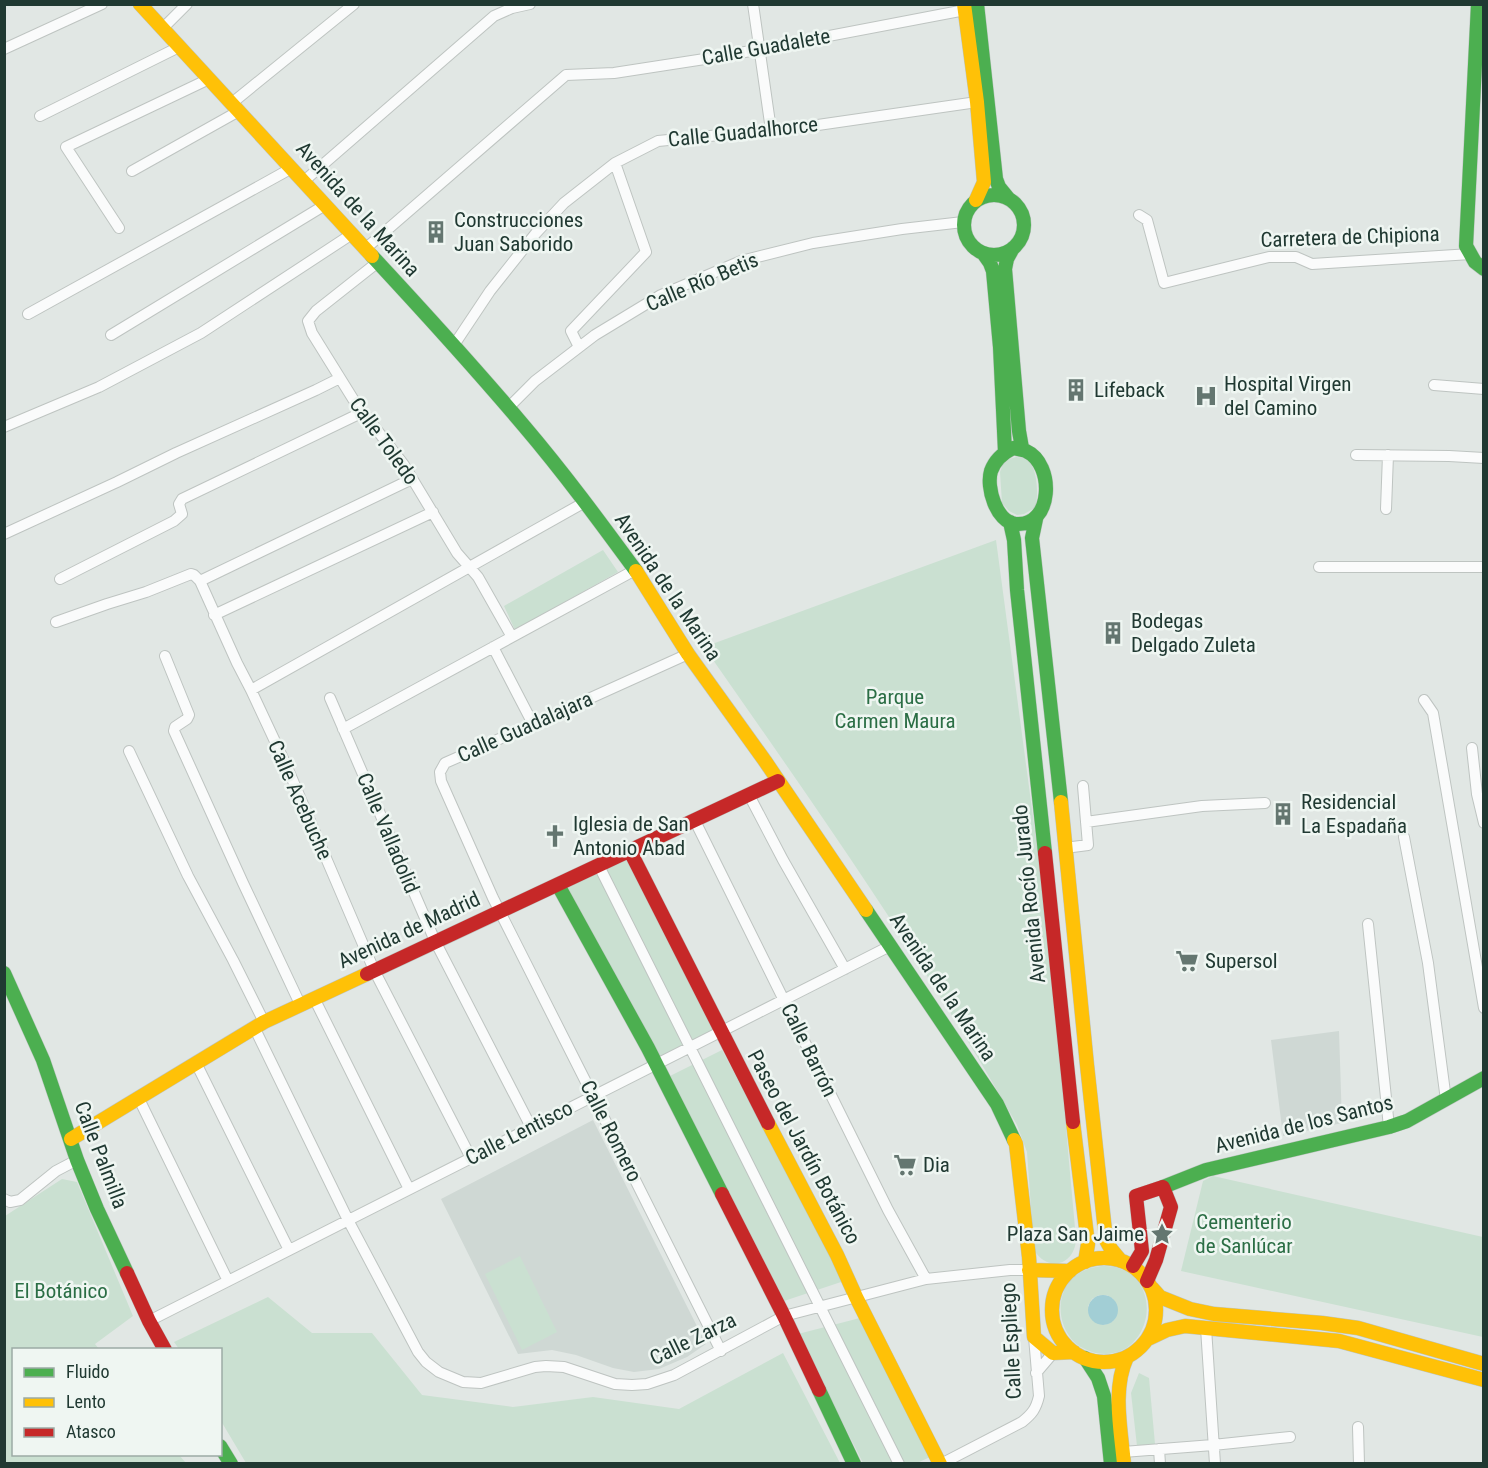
<svg xmlns="http://www.w3.org/2000/svg" width="1488" height="1468" viewBox="0 0 1488 1468" font-family="'Roboto Condensed',sans-serif">
<rect width="100%" height="100%" fill="#e1e7e4"/>
<path fill="#cfd8d4" d="M1339 1031 1342 1123 1283 1136 1271 1040Z
M593 1120 706 1344 687 1357 659 1369 634 1372 613 1368 576 1355 552 1350 518 1354 441 1199Z"/>
<path fill="#cae0d1" fill-rule="evenodd" d="M1016 457C1017 457 1024 458 1025 458 1038 464 1039 497 1035 508L1024 514 1017 515 1009 511 1002 503 1000 472 1003 464 1009 459Z
M996 540 1048 929 1076 1239C1075 1265 1048 1273 1034 1250L1027 1152 1017 1125C923 959 813 803 704 647Z
M603 550 618 572 515 630 504 606Z
M630 851 721 1031 656 1064 558 885Z
M722 1050 844 1281 784 1301 670 1076Z
M1213 1176 1483 1237V1337L1181 1271 1203 1181Z
M62 1179 77 1182 133 1316 95 1344 99 1349 14 1350V1454L179 1455 186 1463H5V1216Z
M520 1256 557 1332 522 1350 485 1274Z
M1102 1266C1106 1266 1111 1266 1115 1267 1170 1282 1148 1368 1092 1352 1084 1349 1075 1345 1070 1337 1053 1314 1059 1279 1088 1269 1092 1267 1097 1267 1102 1266ZM1099 1295H1107L1113 1299 1117 1314C1115 1321 1110 1324 1103 1325L1088 1306 1092 1299Z
M268 1297 312 1333H372L422 1395 513 1407 593 1397 679 1409 783 1353 840 1463H246L221 1421 220 1350 179 1349 174 1342Z
M860 1318 930 1457 917 1463H863L798 1334Z
M1139 1373 1149 1378 1155 1444 1137 1446 1131 1393Z"/>
<path fill="#a2ced5" d="M1088 1310a15 15 0 1 1 30 0a15 15 0 1 1-30 0Z"/>
<g fill="none" stroke-linecap="round" stroke-linejoin="round">
<g stroke="#bec4c1" stroke-width="12">
<path id="street" d="M753 4 771 130
M162 29 187 4
M4 49 102 4
M232 103 354 4
M40 116 179 47
M132 171 239 111
M304 181 494 16 512 8 530 4
M1139 215 1147 220 1164 283 1269 257H1296L1312 264 1471 254
M119 228 66 147 209 79
M365 249 566 75 614 73 724 56 965 10
M378 262 316 311 308 321 312 333 353 399 404 465 457 553 478 577 512 637
M28 314 292 168
M111 335 325 205
M454 345 490 291 536 233 564 203 615 163 658 141 804 127 977 102
M579 347 571 331 646 252 615 163
M1434 385 1484 389
M508 408 535 381 595 335 661 295 741 261 813 243 902 229 963 222
M4 427 99 387 201 333 352 234
M1356 455 1449 456 1484 458
M1386 509 1388 455
M4 534 117 482 176 453 316 390 340 378
M1319 567H1484
M60 579 174 521 182 514 179 504 182 499 363 412
M200 581 412 479
M214 615 433 512
M56 622 107 604 146 592 191 574 194 575 200 581 237 663 251 690 287 767 374 970 471 1158
M493 647 533 724
M688 654 533 724 445 763 440 772 441 781 493 898 593 1096 721 1351
M165 656 189 715 187 719 175 727 174 731 243 883 300 1004
M251 690 585 502
M330 698 435 941 531 1127
M1424 700 1433 713 1484 1008
M343 729 635 570
M1472 748 1477 794 1484 823
M129 751 188 876 233 960 264 1022
M749 795 783 860 845 969
M694 819 888 1210 926 1279
M1086 822 1202 806 1265 803
M1404 837 1428 963 1446 1100
M1065 848 1088 845 1083 786
M599 866 899 1464
M1368 924 1389 1127
M314 998 409 1189
M254 1027 348 1220 418 1352 426 1362 439 1372 463 1382 481 1383 535 1367 546 1366 564 1367 615 1384 632 1385 647 1384 674 1375 784 1316 926 1279 1010 1270H1029
M196 1063 289 1250
M138 1097 228 1281
M4 1199 10 1202 20 1200 56 1171 77 1160
M149 1321 890 946
M1206 1328 1215 1464
M1036 1373 1053 1353
M1358 1427 1359 1464
M1159 1449 1160 1464
M1123 1452 1213 1445 1290 1437
M941 1464 1022 1422C1032 1414 1036 1409 1039 1396L1034 1337"/>
</g>
<g stroke="#bdc5c1" stroke-width="15">
<path id="fast" d="M977 4 996 179 999 187 1008 198
M1478 4 1466 246 1475 262 1484 269
M964 225a30 30 0 1 1 60 0a30 30 0 1 1-60 0Z
M1013 248 1007 259 1005 269 1019 431 1022 448
M983 253 990 263 993 271 1000 347 1005 452
M372 256C424 312 475 368 524 426 564 473 600 522 636 571
M1013 448C1017 449 1023 450 1026 451 1055 464 1053 527 1016 524 996 522 986 487 991 471 995 460 1003 453 1013 448Z
M1036 519 1032 538 1061 802
M1010 522 1014 540 1017 590 1045 853
M558 885 648 1048 722 1194
M866 910 997 1104 1014 1140
M4 973 43 1060 77 1160 97 1209 127 1273
M1163 1187 1206 1170 1389 1127 1407 1121 1484 1078
M1085 1358 1098 1378 1104 1396 1111 1464
M819 1390 854 1464
M220 1446 231 1464"/>
</g>
<g stroke="#bdc5c1" stroke-width="15">
<path id="slow" d="M140 4 372 256
M964 4 977 102 984 182 976 200
M636 571 688 654 765 761 866 910
M1061 802 1087 1065 1106 1240 1111 1249 1121 1261
M1073 1122 1088 1244 1085 1262
M768 1123 837 1255 856 1297 940 1464
M71 1139 264 1022 367 974
M1014 1140 1016 1144 1029 1257 1034 1337 1053 1353 1074 1352
M1052 1310a52 52 0 1 1 104 0a52 52 0 1 1-104 0Z
M1029 1270 1070 1271
M1152 1288 1160 1297 1190 1309 1214 1314 1322 1323 1358 1328 1484 1364
M1148 1339 1167 1330 1185 1326 1339 1341 1484 1380
M1124 1464C1121 1430 1112 1389 1127 1357"/>
</g>
<g stroke="#bdc5c1" stroke-width="15">
<path id="jam" d="M630 851 768 1123
M1045 853 1073 1122
M367 974 778 781
M722 1194 784 1316 819 1390
M1133 1266 1142 1251 1136 1196 1163 1187 1171 1207 1156 1260 1147 1281
M127 1273 149 1321 165 1350"/>
</g>
<use href="#street" stroke="#fafbfb" stroke-width="10"/>
<use href="#fast" stroke="#4caf50" stroke-width="14"/>
<use href="#slow" stroke="#ffc107" stroke-width="14"/>
<use href="#jam" stroke="#c62828" stroke-width="14"/>
</g>
<defs>
<g id="building-bare" transform="scale(1.8)"><path d="M-4-6H4V6H1V3H-1V6H-4ZM-2.5-4.3h1.7v1.8h-1.7ZM.8-4.3h1.7v1.8H.8ZM-2.5-1h1.7V.8h-1.7ZM.8-1h1.7V.8H.8Z" fill="#647670" stroke="#eff6f2" stroke-width="2.5" paint-order="stroke"/></g>
<g id="hospital-bare" transform="scale(1.8)"><path d="M-5-5h3v3.5h4V-5h3V5h-3V1.5h-4V5h-3Z" fill="#647670" stroke="#eff6f2" stroke-width="2.5" paint-order="stroke"/></g>
<g id="church-bare" transform="scale(1.8)"><path d="M-1.2-6h2.4v3.5h3.3v2.4h-3.3V6h-2.4V-.1h-3.3v-2.4h3.3Z" fill="#647670" stroke="#eff6f2" stroke-width="2.5" paint-order="stroke"/></g>
<g id="supermarket-bare" transform="scale(1.8)"><path d="M-6-5.5h2.5l.6 2H6L4.5 2H-2.5L-4.4-4H-6ZM-1.5 3.2a1.3 1.3 0 1 0 .1 0ZM3 3.2a1.3 1.3 0 1 0 .1 0Z" fill="#647670" stroke="#eff6f2" stroke-width="2.5" paint-order="stroke"/></g>
<g id="sight-bare" transform="scale(1.8)"><path d="M0-6L1.8-2.2L6-1.7L2.9 1.2L3.7 5.4L0 3.3L-3.7 5.4L-2.9 1.2L-6-1.7L-1.8-2.2Z" fill="#647670" stroke="#eff6f2" stroke-width="2.5" paint-order="stroke"/></g>
</defs>
<g fill-rule="evenodd">
<use href="#building-bare" x="436" y="232"/>
<use href="#building-bare" x="1076" y="390"/>
<use href="#hospital-bare" x="1206" y="396"/>
<use href="#building-bare" x="1113" y="633"/>
<use href="#building-bare" x="1283" y="814"/>
<use href="#church-bare" x="555" y="836"/>
<use href="#supermarket-bare" x="1187" y="961"/>
<use href="#supermarket-bare" x="905" y="1165"/>
<use href="#sight-bare" x="1162" y="1234"/>
</g>
<g text-anchor="middle" dominant-baseline="central" stroke-width="5" stroke-linejoin="round" paint-order="stroke">
<g font-size="21" fill="#203932" stroke="#eff6f2">
<text transform="translate(766 47) rotate(-10)">Calle Guadalete</text>
<text transform="translate(743 132) rotate(-6)">Calle Guadalhorce</text>
<text transform="translate(358 209) rotate(48)">Avenida de la Marina</text>
<text transform="translate(1350 237) rotate(-2)">Carretera de Chipiona</text>
<text transform="translate(702 282) rotate(-23)">Calle Río Betis</text>
<text transform="translate(384 441) rotate(54)">Calle Toledo</text>
<text transform="translate(668 587) rotate(56)">Avenida de la Marina</text>
<text transform="translate(525 727) rotate(-24)">Calle Guadalajara</text>
<text transform="translate(300 800) rotate(66)">Calle Acebuche</text>
<text transform="translate(388 833) rotate(67)">Calle Valladolid</text>
<text transform="translate(1029 894) rotate(-96)">Avenida Rocío Jurado</text>
<text transform="translate(409 930) rotate(-25)">Avenida de Madrid</text>
<text transform="translate(943 987) rotate(56)">Avenida de la Marina</text>
<text transform="translate(809 1050) rotate(64)">Calle Barrón</text>
<text transform="translate(1304 1124) rotate(-14)">Avenida de los Santos</text>
<text transform="translate(611 1131) rotate(63)">Calle Romero</text>
<text transform="translate(519 1133) rotate(-27)">Calle Lentisco</text>
<text transform="translate(804 1147) rotate(62)">Paseo del Jardín Botánico</text>
<text transform="translate(101 1155) rotate(69)">Calle Palmilla</text>
<text transform="translate(693 1339) rotate(-26)">Calle Zarza</text>
<text transform="translate(1011 1341) rotate(-93)">Calle Espliego</text>
</g>
<g font-size="21" fill="#203932" stroke="#eff6f2" text-anchor="start">
<text x="454" y="220">Construcciones<tspan x="454" dy="24">Juan Saborido</tspan></text>
<text x="1224" y="384">Hospital Virgen<tspan x="1224" dy="24">del Camino</tspan></text>
<text x="1094" y="390">Lifeback</text>
<text x="1131" y="621">Bodegas<tspan x="1131" dy="24">Delgado Zuleta</tspan></text>
<text x="1301" y="802">Residencial<tspan x="1301" dy="24">La Espadaña</tspan></text>
<text x="573" y="824">Iglesia de San<tspan x="573" dy="24">Antonio Abad</tspan></text>
<text x="1205" y="961">Supersol</text>
<text x="923" y="1165">Dia</text>
<text x="1144" y="1234" text-anchor="end">Plaza San Jaime</text>
</g>
<g font-size="21" fill="#2b6e45" stroke="#eff6f2">
<text x="895" y="697">Parque<tspan x="895" dy="24">Carmen Maura</tspan></text>
<text x="1244" y="1222">Cementerio<tspan x="1244" dy="24">de Sanlúcar</tspan></text>
<text x="61" y="1291">El Botánico</text>
</g>
</g>
<rect width="1488" height="1468" fill="none" stroke="#203932" stroke-width="12"/>
<rect x="12" y="1348" width="210" height="108" fill="#eff6f2" stroke="#9caaa5" stroke-width="1.5"/>
<rect x="24" y="1368" width="30" height="9" fill="#4caf50" stroke="#9caaa5" stroke-width="1.5"/>
<text x="66" y="1378" font-size="18" fill="#203932">Fluido</text>
<rect x="24" y="1398" width="30" height="9" fill="#ffc107" stroke="#9caaa5" stroke-width="1.5"/>
<text x="66" y="1408" font-size="18" fill="#203932">Lento</text>
<rect x="24" y="1428" width="30" height="9" fill="#c62828" stroke="#9caaa5" stroke-width="1.5"/>
<text x="66" y="1438" font-size="18" fill="#203932">Atasco</text>
</svg>
